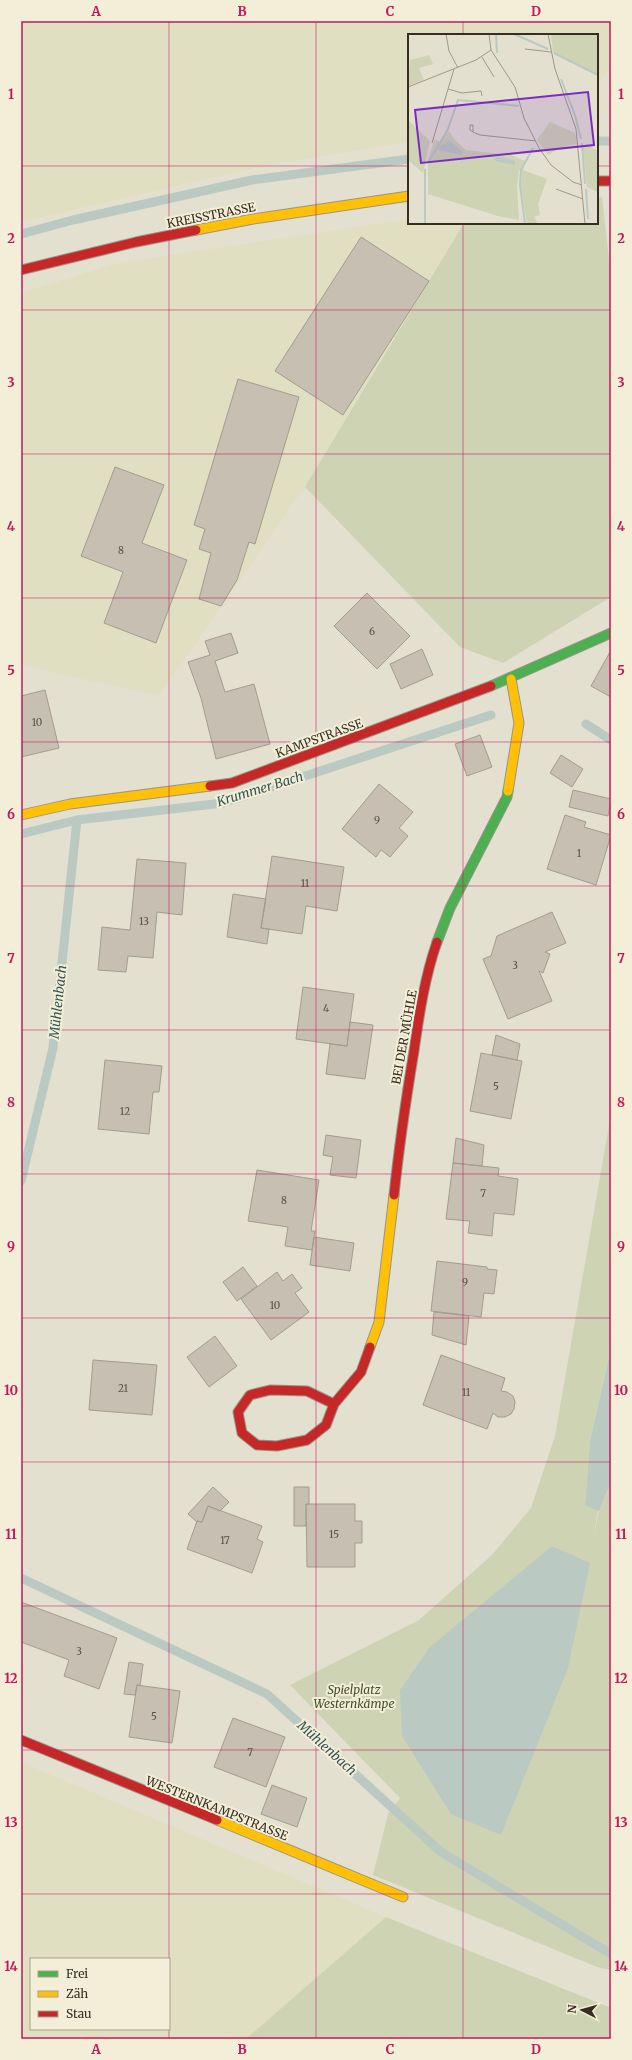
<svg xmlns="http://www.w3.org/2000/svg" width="632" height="2060" viewBox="0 0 632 2060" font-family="Merriweather,serif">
<rect width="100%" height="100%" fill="#e3e0d0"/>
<path fill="#e1dfc2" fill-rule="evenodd" d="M21 21H611V66L597 86V35H409V142L268 165 21 222Z
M409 219V223H464L305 487 159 696 21 665V293L117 263Z
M21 1762 386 1917 246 2039H21ZM31 1959H169V2029H31Z"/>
<path fill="#ced3b3" d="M602 197 611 277V597L503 663 460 647 305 487 464 223H597V198Z
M611 1114V1349L590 1441 585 1504 598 1510 593 1541 599 1511 611 1482V1970L597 1967 373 1875 388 1814 400 1798 290 1685 419 1620 492 1555 531 1508 555 1436Z
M386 1917 611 2008V2039H246Z"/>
<path fill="#bac9c1" d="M611 1349V1482L599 1511 585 1505 590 1441Z
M552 1546 590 1563 568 1668 501 1835 451 1814 402 1736 400 1690 430 1647Z"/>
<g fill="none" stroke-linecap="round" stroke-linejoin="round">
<path stroke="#bac9c1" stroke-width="9" d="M597 141H611
M21 234 73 220 252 180 409 159
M586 724 611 740
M21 834 77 820 223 803 491 715
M21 1181 53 1048 77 820
M21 1578 267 1694 441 1852 611 1954"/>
</g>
<path fill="#c7bfb1" stroke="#a39c8f" d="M361 237 429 281 343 415 275 371Z
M238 379 299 397 255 544 249 542 237 580 221 606 199 599 211 553 199 549 205 529 194 525Z
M115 467 164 485 142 543 187 560 156 643 104 623 123 572 81 556Z
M367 593 410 636 377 669 334 626Z
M231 633 238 653 215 661 225 692 254 684 270 744 216 759 201 698 188 662 210 655 205 641Z
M422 649 433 675 401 689 390 664Z
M610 652H611V697L591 686Z
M45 690 59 748 21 757V696Z
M480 735 492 767 467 776 455 744Z
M561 755 583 769 572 787 550 773Z
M379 784 413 812 399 828 408 836 390 857 381 850 376 857 342 829Z
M573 790 611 799 608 816 569 807Z
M565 815 586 822 584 827 611 835 596 885 547 869Z
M272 856 344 867 337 911 306 906 302 934 261 928Z
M137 859 186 863 182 915 157 912 153 958 128 956 126 972 98 970 102 927 130 930Z
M233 894 266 899 261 928 269 929 267 944 227 937Z
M552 912 566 943 545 952 550 954 543 973 539 971 552 1001 508 1019 483 959 491 956 497 936Z
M303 987 354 994 347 1046 296 1039Z
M350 1022 373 1025 365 1079 326 1074 330 1044 347 1046Z
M496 1035 520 1044 517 1060 492 1055Z
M481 1053 522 1061 511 1119 470 1111Z
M105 1060 162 1066 159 1092H153L149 1134 98 1129Z
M326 1135 361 1140 356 1178 330 1175 333 1157 323 1155Z
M456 1138 484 1145 482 1166 453 1163Z
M453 1163 499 1168 498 1176 518 1179 514 1215 494 1213 492 1236 468 1233 470 1221 446 1219Z
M257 1170 319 1180 311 1231H315L312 1250 285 1246 288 1227 248 1221Z
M314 1237 354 1243 350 1271 310 1265Z
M437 1261 487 1267V1269L497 1270 494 1294 484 1293 481 1317 431 1311Z
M243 1267 257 1286 237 1301 223 1282Z
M277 1272 283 1281 292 1274 302 1288 295 1293 309 1312 271 1340 241 1299Z
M434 1312 469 1316 466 1345 432 1335Z
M215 1336 237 1366 209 1387 187 1357Z
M441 1355 505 1378 501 1391 507 1392 513 1396 515 1402 514 1409 511 1414 505 1417H498L493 1413 487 1429 423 1405Z
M93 1360 157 1365 152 1415 89 1410Z
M213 1487 229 1502 220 1511 208 1506 202 1522 197 1521V1522L188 1514Z
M294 1487H309V1504H306V1526H294Z
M306 1504H355V1521H362V1543H355V1567H307Z
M208 1506 262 1526 257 1539 263 1542 252 1573 187 1549 197 1521 202 1522Z
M21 1602 117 1638 99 1689 64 1676 69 1660 21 1642Z
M129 1662 143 1664 140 1686 137 1685 135 1695 124 1694Z
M137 1685 180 1691 172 1743 129 1737Z
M233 1718 285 1737 266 1787 214 1767Z
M272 1785 307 1798 297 1827 261 1814Z"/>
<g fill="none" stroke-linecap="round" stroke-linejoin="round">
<g stroke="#989488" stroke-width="11">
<path id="fast" d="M491 686 611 633
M437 942 450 908 507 797 508 791"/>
</g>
<g stroke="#989488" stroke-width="11">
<path id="slow" d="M196 230 253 219 409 196
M508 791 519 723 511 679
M21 815 70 804 210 786
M370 1347 379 1322 394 1195
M217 1820 403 1897"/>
</g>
<g stroke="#989488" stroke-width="11">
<path id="jam" d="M597 181H611
M21 270 136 242 196 230
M210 786 232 783 491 686
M394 1195C399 1147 406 1099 414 1051 419 1015 425 976 437 942
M334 1404 326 1425 307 1440 277 1446 257 1445 242 1433 238 1412 250 1395 270 1390 307 1391 334 1404 361 1372 370 1347
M21 1740 217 1820"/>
</g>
<use href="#fast" stroke="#4caf50" stroke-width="9"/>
<use href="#slow" stroke="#ffc107" stroke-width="9"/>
<use href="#jam" stroke="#c62828" stroke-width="9"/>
</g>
<path fill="none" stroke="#c2185b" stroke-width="1" stroke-opacity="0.55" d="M169 21V1959M316 21V2039M463 21V35M21 166H409M597 166H611M463 223V2039M21 310H611M21 454H611M21 598H611M21 742H611M21 886H611M21 1030H611M21 1174H611M21 1318H611M21 1462H611M21 1606H611M21 1750H611M21 1894H611M169 1959V2029M169 2029V2039"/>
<g text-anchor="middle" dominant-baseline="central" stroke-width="4" stroke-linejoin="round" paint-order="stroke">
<g font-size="10" fill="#5b5245">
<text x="121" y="550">8</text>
<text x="372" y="631">6</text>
<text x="37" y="722">10</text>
<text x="377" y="820">9</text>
<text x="579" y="853">1</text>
<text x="305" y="883">11</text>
<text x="144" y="921">13</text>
<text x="515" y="965">3</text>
<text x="326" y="1008">4</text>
<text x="496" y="1086">5</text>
<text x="125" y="1111">12</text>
<text x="483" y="1193">7</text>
<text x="284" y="1200">8</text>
<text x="465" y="1282">9</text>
<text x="275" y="1305">10</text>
<text x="123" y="1388">21</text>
<text x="466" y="1392">11</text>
<text x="334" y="1534">15</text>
<text x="225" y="1540">17</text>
<text x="79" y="1651">3</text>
<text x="154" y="1716">5</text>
<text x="250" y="1752">7</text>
</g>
<g font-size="12" fill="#372e21" stroke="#f3eed7">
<text transform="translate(211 215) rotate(-11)">KREISSTRASSE</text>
<text transform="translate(319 738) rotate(-20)">KAMPSTRASSE</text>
<text transform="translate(404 1037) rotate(-80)">BEI DER MÜHLE</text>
<text transform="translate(217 1808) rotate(22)">WESTERNKAMPSTRASSE</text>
</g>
<g font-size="12" font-style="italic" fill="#425129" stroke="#f3eed7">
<text x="354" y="1689">Spielplatz<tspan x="354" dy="14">Westernkämpe</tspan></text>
</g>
<g font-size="13" font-style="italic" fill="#315355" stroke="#f3eed7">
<text transform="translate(260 789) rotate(-17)">Krummer Bach</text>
<text transform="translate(58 1002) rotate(-84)">Mühlenbach</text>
<text transform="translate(327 1748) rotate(42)">Mühlenbach</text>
</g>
</g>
<g transform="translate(408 34)">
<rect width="190" height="190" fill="#e3e0d0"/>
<path d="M143 0H190V41L145 18ZM21 21 25 30 11 34 16 46 0 52 2 26ZM0 86 22 107 15 139 0 126ZM142 88 167 99 169 110 154 113 140 121 129 106ZM41 97 48 107 58 116 103 121 117 127 115 136 139 145 130 170 132 181 126 183 130 190H119L113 154 114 136H111L109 152 111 186 90 182 20 160V126L26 106 33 107ZM178 110 190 117V158L179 153 175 113Z" fill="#ced3b3"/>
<path d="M42 107 55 118 54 121 30 116 32 112ZM89 122 107 127V131L90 128 86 126Z" fill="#bac9c1"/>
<path fill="none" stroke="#bac9c1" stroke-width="2" d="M88 0 89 19M106 0 140 15M146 19 190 41M153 45 167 81 173 105M174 109 177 150M20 129 40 95 50 66 111 72M178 155 180 185M17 190V135M117 190 112 151 113 136 125 114"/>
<path fill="none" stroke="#9e998a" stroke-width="1" d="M38 0 41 17 50 34M81 0 83 16 107 53 116 84 131 114 143 131 165 148 174 151M140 0 147 35 168 95 177 190M117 15 143 18M74 23 86 43M0 53 68 26 83 16M40 55 54 59 73 57 74 62M65 98 62 96V91H65V98L72 101 128 107M24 109 46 35M148 155 175 165"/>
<path fill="#7b2cbf" fill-opacity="0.15" stroke="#7b2cbf" stroke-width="2" d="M180 58 186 111 13 129 7 76Z"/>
<rect width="190" height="190" fill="none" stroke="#372e21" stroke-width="2"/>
</g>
<rect width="632" height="2060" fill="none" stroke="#f3eed7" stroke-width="44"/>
<rect x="30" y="1958" width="140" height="72" fill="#f3eed7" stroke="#a8a18e"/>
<rect x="38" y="1971" width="20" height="6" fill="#4caf50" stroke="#a8a18e"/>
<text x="66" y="1978" font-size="12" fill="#372e21">Frei</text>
<rect x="38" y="1991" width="20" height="6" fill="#ffc107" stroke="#a8a18e"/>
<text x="66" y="1998" font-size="12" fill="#372e21">Zäh</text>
<rect x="38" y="2011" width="20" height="6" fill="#c62828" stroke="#a8a18e"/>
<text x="66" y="2018" font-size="12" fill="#372e21">Stau</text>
<g transform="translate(582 2010) rotate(276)" stroke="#f3eed7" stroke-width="3" paint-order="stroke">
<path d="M0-3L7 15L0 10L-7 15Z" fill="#372e21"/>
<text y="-6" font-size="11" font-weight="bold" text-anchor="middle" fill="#372e21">N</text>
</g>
<rect x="22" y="22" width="588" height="2016" fill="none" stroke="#c2185b" stroke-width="1.5"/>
<g font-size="13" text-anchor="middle" font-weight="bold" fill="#c2185b">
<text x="96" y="16">A</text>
<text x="242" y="16">B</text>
<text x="390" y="16">C</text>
<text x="536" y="16">D</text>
<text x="11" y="99">1</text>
<text x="621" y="99">1</text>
<text x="11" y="243">2</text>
<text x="621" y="243">2</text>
<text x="11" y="387">3</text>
<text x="621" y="387">3</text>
<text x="11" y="531">4</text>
<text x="621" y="531">4</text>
<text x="11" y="675">5</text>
<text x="621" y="675">5</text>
<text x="11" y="819">6</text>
<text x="621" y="819">6</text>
<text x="11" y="963">7</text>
<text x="621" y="963">7</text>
<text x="11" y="1107">8</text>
<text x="621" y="1107">8</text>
<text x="11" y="1251">9</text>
<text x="621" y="1251">9</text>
<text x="11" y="1395">10</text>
<text x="621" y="1395">10</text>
<text x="11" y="1539">11</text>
<text x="621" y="1539">11</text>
<text x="11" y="1683">12</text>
<text x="621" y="1683">12</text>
<text x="11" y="1827">13</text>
<text x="621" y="1827">13</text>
<text x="11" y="1971">14</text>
<text x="621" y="1971">14</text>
<text x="96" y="2054">A</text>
<text x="242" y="2054">B</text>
<text x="390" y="2054">C</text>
<text x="536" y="2054">D</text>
</g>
</svg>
